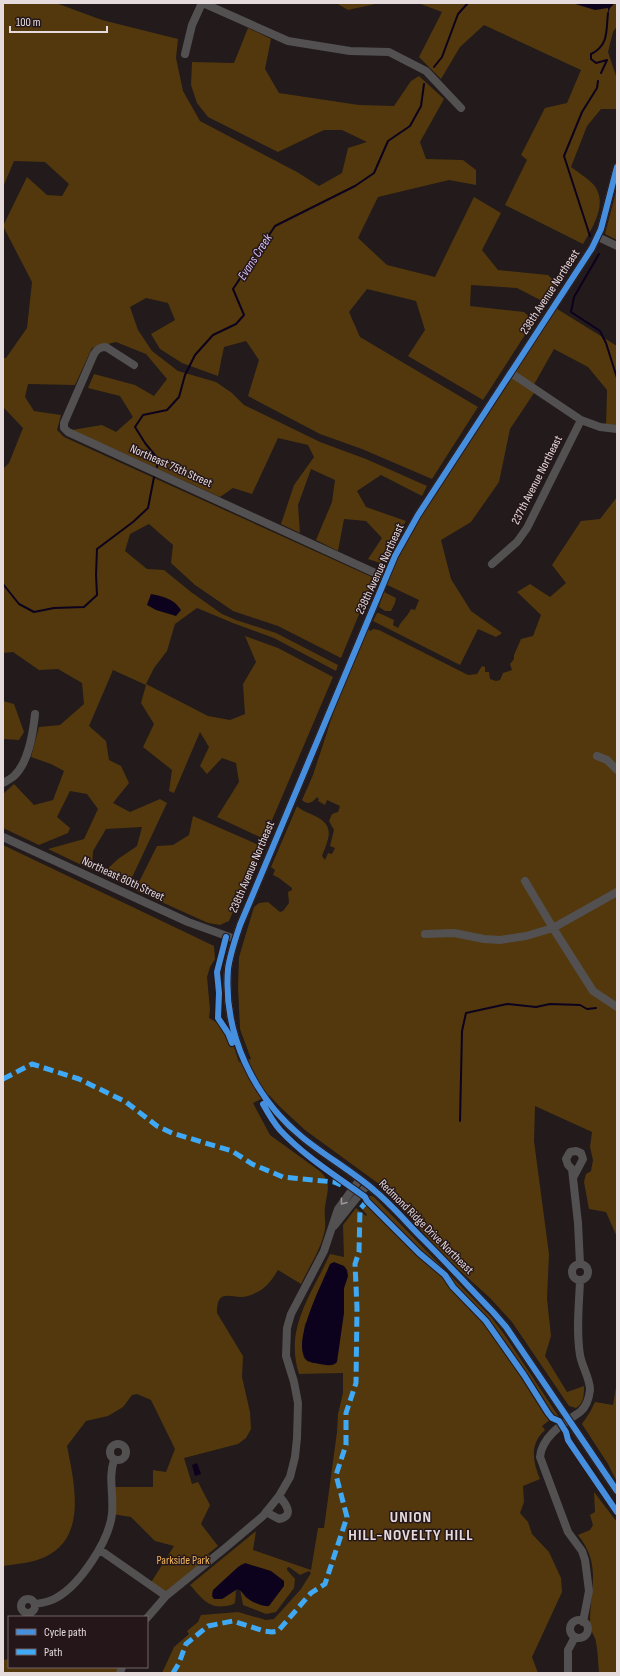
<svg xmlns="http://www.w3.org/2000/svg" width="620" height="1676" viewBox="0 0 620 1676" font-family="'Sofia Sans Condensed',sans-serif">
<rect width="100%" height="100%" fill="#221a1b"/>
<path fill="#52380c" fill-rule="evenodd" d="M3 3H56L102 20 178 39 176 58 183 91 200 121 297 172 319 186 342 173 348 148 367 142 342 130H324L278 152 208 117 197 103 191 85 192 62 234 63 248 28 271 39 265 69 279 93 359 105 394 106 411 81 419 76 444 99 420 142 426 159 463 160 476 170V185L449 180 378 197 358 238 387 265 435 277 474 197 501 213 482 250 498 270 548 275 558 285 546 303 517 288 471 285 470 306 524 312 534 321 483 400 408 356 425 330 416 301 367 289 349 312 360 337 478 407 432 479 362 449 320 434 248 396 259 360 246 341 224 347 218 376 182 363 160 349 151 334 175 320 168 303 146 298 130 307 138 330 152 351 178 371 216 382 232 393 244 405 320 442 366 459 427 486 422 496 381 475 357 491 366 507 406 521 380 563 368 559 382 538 366 521 344 519 338 551 316 540 332 502 335 480 311 469 298 505 300 533 281 524 294 485 314 457 308 445 278 438 252 494 233 488 220 497 72 430 102 425 116 432 133 417 120 396 88 388 94 374 135 385 154 396 167 379 146 354 116 342 92 348 75 385 28 384 25 397 34 411 61 415 57 430 64 437 374 578 341 658 278 626 233 611 195 585 171 563 173 545 149 524 130 534 125 551 147 569 164 570 191 592 222 614 236 620 276 633 338 665 336 671 274 638 233 623 197 608 175 624 167 651 154 668 146 684 208 716 230 720 245 714 243 684 256 662 245 636 278 648 333 677 264 839 217 817 239 782 236 763 222 758 207 774 200 766 209 747 200 732 174 793 169 791 172 770 143 747 154 724 141 703 146 685 113 670 89 726 106 741 109 760 121 766 129 783 113 803 130 812 160 799 167 803 128 886 102 874 118 859 137 846 142 827 106 829 93 851 92 870 48 849 84 839 98 809 87 794 70 791 57 817 70 828 68 833 39 845 3 828V794L14 784 34 805 53 800 64 771 51 764 31 757 39 727 60 725 84 704 82 683 58 669 39 670 13 652 3 653V469L9 463 23 428 3 407V358H6L27 328 32 282 3 226 27 177 47 195 62 196 69 184 45 162 14 161 3 187Z
M336 3H380L348 10Z
M418 3H617V26L613 32 608 52 617 79V109H601L587 126 571 167C578 172 587 178 593 184 609 202 593 227 583 244L505 205 527 160 521 155 545 108 567 103 581 70 484 25 460 47 441 79 419 57 442 12Z
M617 188V240L605 234Z
M554 307 617 346V429L606 428 607 390 588 367 554 349 532 388 536 390 510 429 499 482 471 522 441 540 451 579 471 611 502 633 496 637 478 629 460 665 373 621 377 613H379L394 620 393 625 398 628C402 619 406 619 411 609L415 610 419 600 383 583 395 556Z
M617 497V1237L606 1212 589 1209 584 1182 586 1174 591 1171 593 1160 590 1147 592 1132 535 1106 534 1141 549 1254 547 1299 551 1336 545 1356 567 1392 584 1386C584 1395 584 1403 576 1408L569 1406 512 1322 489 1297 459 1270 427 1237 390 1194 379 1184 305 1130 279 1106 269 1095 253 1103 270 1135 321 1172C332 1184 327 1192 325 1207 324 1215 326 1222 325 1229 322 1248 309 1267 301 1284L278 1270C270 1283 264 1291 248 1296 233 1301 217 1285 217 1313L243 1356 242 1377 250 1412 251 1429 246 1438 238 1444 184 1458 192 1484 198 1482 210 1505 201 1524 218 1546 208 1554 212 1559 166 1596 150 1584 174 1546 155 1541 131 1517 112 1514 111 1487H153V1470L166 1472 175 1449 151 1400 137 1394 132 1395 123 1407 108 1416 86 1421 67 1446C74 1482 88 1537 45 1557 32 1563 17 1564 3 1566V845L214 946 215 959 210 967 207 977 210 1010 209 1018C230 1028 232 1042 239 1062L251 1059 240 1029 238 987 239 957 254 907 259 903 268 902 280 912 283 911 289 903 288 892 292 890V888L279 878 273 875 275 870 271 867 297 806C302 811 307 812 313 815 336 825 329 838 322 856L325 860 328 853 332 854 335 848 330 846 334 830 329 821 332 814 338 812 340 806 327 800 325 805 318 801 319 799 317 797C313 802 308 806 302 800L313 775 348 668 365 628 371 631 373 629 379 630 468 675 477 674 482 666 485 667V672H489L490 679 496 681 500 680 503 673 512 670 510 664 514 659V655L521 639 533 636 541 615 517 592 530 584 550 597 566 583 552 565 581 521 600 519Z
M384 592 396 598 395 603 391 611H385L379 607Z
M3 701 14 704 24 732 19 740 3 739Z
M193 816 261 846 229 921 220 925 208 923 135 890 157 846 173 845 189 835Z
M366 1196H372L375 1198 491 1317 504 1334 559 1417H555L552 1416 495 1330 453 1286 446 1274 367 1199Z
M366 1203 416 1252 440 1272 449 1285 480 1317 498 1340 551 1419 542 1426 545 1430C529 1444 533 1463 540 1479L523 1486 524 1502 520 1513 528 1522 532 1534 549 1552 561 1578 562 1592 532 1657 538 1673H162L174 1647 189 1634 187 1631 198 1622 201 1615 238 1612 266 1620 274 1619 301 1589 311 1573 309 1571 300 1575 289 1567 287 1568V1570L295 1579 294 1588 276 1612 266 1614 243 1605 240 1589 242 1591V1564L212 1593 222 1599 236 1590 235 1603C232 1605 230 1605 226 1606 208 1609 201 1597 190 1585L256 1531 253 1550 311 1570 318 1528H324L337 1432 338 1414 343 1393V1373L299 1374C284 1328 312 1294 330 1254L344 1257 343 1225 356 1208 366 1216 367 1215 361 1208ZM348 1276 344 1288V1313L308 1362 304 1358 302 1347 305 1324Z
M617 1381V1482L608 1464 582 1424 590 1412 595 1402 613 1405Z
M594 1492 617 1522V1673H599C598 1663 598 1652 596 1642 595 1635 590 1632 590 1622 590 1588 602 1565 578 1535L590 1530 593 1525 590 1515 595 1512Z
M9 1659V1667H122L120 1673H3V1660Z"/>
<path fill="#0d021e" d="M572 3H615L610 8 608 13V8L595 10Z
M151 594C164 597 173 598 181 610L176 616 156 610 147 605Z
M334 1262 344 1266 347 1270 348 1276 344 1288V1313L337 1362C333 1367 326 1365 320 1364 315 1363 309 1363 306 1359 291 1343 323 1282 330 1264Z
M197 1463 201 1474 195 1476 192 1465Z
M245 1563 271 1571 284 1581V1586L269 1606C263 1607 252 1602 247 1598 243 1595 243 1591 237 1589L222 1599H214L212 1596 213 1590 238 1567Z"/>
<g fill="none" stroke-linecap="round" stroke-linejoin="round">
<path stroke="#0d021e" stroke-width="2" d="M607 60 596 63 591 59V54C609 45 606 31 608 13
M434 67 442 57 458 14 468 3
M601 73 607 60
M590 236 564 156 582 112 597 88 598 81
M599 254 574 297 571 312 600 331 606 343 617 378
M157 467 158 459 145 443 135 427 143 415 167 410 179 397 185 375 195 355 213 335 236 324 244 315 233 289 275 226 355 186 374 173 388 141 410 126 421 106 424 84
M3 584 19 604 34 612 54 608 84 607 97 595 96 575 97 549 133 522 148 508 154 477
M460 1121 462 1031 466 1013 507 1004 536 1007 550 1004 580 1005 587 1009 596 1008"/>
<path stroke="#525051" stroke-width="8" d="M203 3 288 41 350 51 389 52 426 71 461 108
M185 54 192 25 202 3
M617 167 601 229 592 248 418 515 395 556 240 925C235 940 230 954 228 969 223 1033 253 1097 302 1137 325 1156 352 1171 375 1191 392 1205 406 1222 422 1238 446 1262 469 1287 493 1312L506 1327 617 1491
M598 237 617 246
M134 365 106 347C100 347 97 349 94 354L64 423V428L68 432 386 578
M511 373 581 420 600 427 617 429
M492 564 517 542 527 528 581 420
M597 756 607 760 617 770
M3 783C6 781 11 779 14 776 29 762 33 733 35 714
M3 837 188 922 235 939
M525 881 553 928 617 892
M425 934 454 933 484 939 500 940 526 936 553 928 593 991 617 1007
M576 1151 581 1153 583 1159 573 1178 572 1169 568 1165 566 1159 570 1152Z
M573 1178 578 1223 580 1264
M334 1226 367 1185
M572 1272a8 8 0 1 1 16 0a8 8 0 1 1-16 0Z
M580 1281C579 1305 576 1331 580 1355 582 1367 590 1378 590 1390 589 1399 586 1407 580 1412 564 1423 542 1436 540 1457L568 1532 582 1551 585 1560 589 1591 583 1622
M110 1452a8 8 0 1 1 16 0a8 8 0 1 1-16 0Z
M266 1512 279 1519C295 1516 286 1504 279 1496
M100 1550 166 1596
M21 1606a7 7 0 1 1 14 0a7 7 0 1 1-14 0Z
M35 1604C42 1603 50 1602 56 1598 80 1585 109 1541 112 1514 114 1495 108 1478 114 1460
M147 1618 166 1596 224 1549 263 1516 279 1496 290 1477 295 1457 297 1438 298 1403 294 1382 286 1356 287 1328 291 1314 324 1251 338 1209 360 1179
M570 1629a9 9 0 1 1 18 0a9 9 0 1 1-18 0Z
M120 1673 122 1667
M568 1673V1650L575 1637"/>
<path stroke="#3fa9f5" stroke-width="5" stroke-dasharray="10 5" stroke-linecap="butt" d="M3 1079 32 1064 79 1079 126 1102 157 1126 172 1133 232 1151 252 1164 283 1177 334 1182 341 1185
M173 1673 179 1663 186 1644 208 1626 233 1621 264 1631 272 1632 278 1631 311 1593 325 1584 347 1517 336 1475 346 1445V1413L356 1383 357 1308 355 1264 359 1252 360 1209 367 1201"/>
<g stroke="#251719" stroke-width="8">
<path id="cycleway" d="M617 167 601 229 592 248 418 515 395 556 240 925C235 940 230 954 228 969 223 1033 253 1097 302 1137 325 1156 352 1171 375 1191 392 1205 406 1222 422 1238 446 1262 469 1287 493 1312L506 1327 617 1491
M226 937 217 972 219 993 218 1018 228 1033 232 1043
M263 1104C268 1113 273 1122 280 1130 304 1156 336 1176 365 1197L367 1201 419 1253 445 1275 453 1287 486 1321 524 1375 548 1413 552 1418 559 1421 566 1432 568 1440 572 1446 617 1512"/>
</g>
<use href="#cycleway" stroke="#468fdf" stroke-width="6"/>
</g>
<defs><path id="oneway-chevron" d="M-2-3.5L2.5 0L-2 3.5" fill="none" stroke-width="1.6" stroke-linecap="round" stroke-linejoin="round"/></defs>
<use stroke="#9c9596" href="#oneway-chevron" transform="translate(343 1202) rotate(127)"/>
<g text-anchor="middle" dominant-baseline="central" stroke-width="3" stroke-linejoin="round" paint-order="stroke">
<g font-size="12" fill="#e5dadc" stroke="#251719">
<text transform="translate(550 292) rotate(-57)">238th Avenue Northeast</text>
<text transform="translate(171 466) rotate(24)">Northeast 75th Street</text>
<text transform="translate(537 480) rotate(-63)">237th Avenue Northeast</text>
<text transform="translate(380 569) rotate(-65)">238th Avenue Northeast</text>
<text transform="translate(252 867) rotate(-67)">238th Avenue Northeast</text>
<text transform="translate(123 879) rotate(25)">Northeast 80th Street</text>
<text transform="translate(426 1227) rotate(45)">Redmond Ridge Drive Northeast</text>
</g>
<g font-size="12" fill="#f4b659" stroke="#251719">
<text x="183" y="1560">Parkside Park</text>
</g>
<g font-size="13" font-style="italic" fill="#d1bdf4" stroke="#251719">
<text transform="translate(255 257) rotate(-57)">Evans Creek</text>
</g>
<g font-size="16" font-weight="bold" letter-spacing="1" fill="#e5dadc" stroke="#251719">
<text x="411" y="1517">UNION<tspan x="411" dy="18">HILL-NOVELTY HILL</tspan></text>
</g>
</g>
<rect width="620" height="1676" fill="none" stroke="#e5dadc" stroke-width="8"/>
<rect x="8" y="1616" width="140" height="52" fill="#251719" stroke="#726567"/>
<rect x="16" y="1629" width="20" height="6" fill="#468fdf" stroke="#726567"/>
<text x="44" y="1636" font-size="12" fill="#e5dadc">Cycle path</text>
<rect x="16" y="1649" width="20" height="6" fill="#3fa9f5" stroke="#726567"/>
<text x="44" y="1656" font-size="12" fill="#e5dadc">Path</text>
<path d="M10 26v6h97v-6" fill="none" stroke="#e5dadc" stroke-width="2"/>
<text x="16" y="26" font-size="12" fill="#e5dadc" stroke="#251719" stroke-width="3" paint-order="stroke">100 m</text>
</svg>
